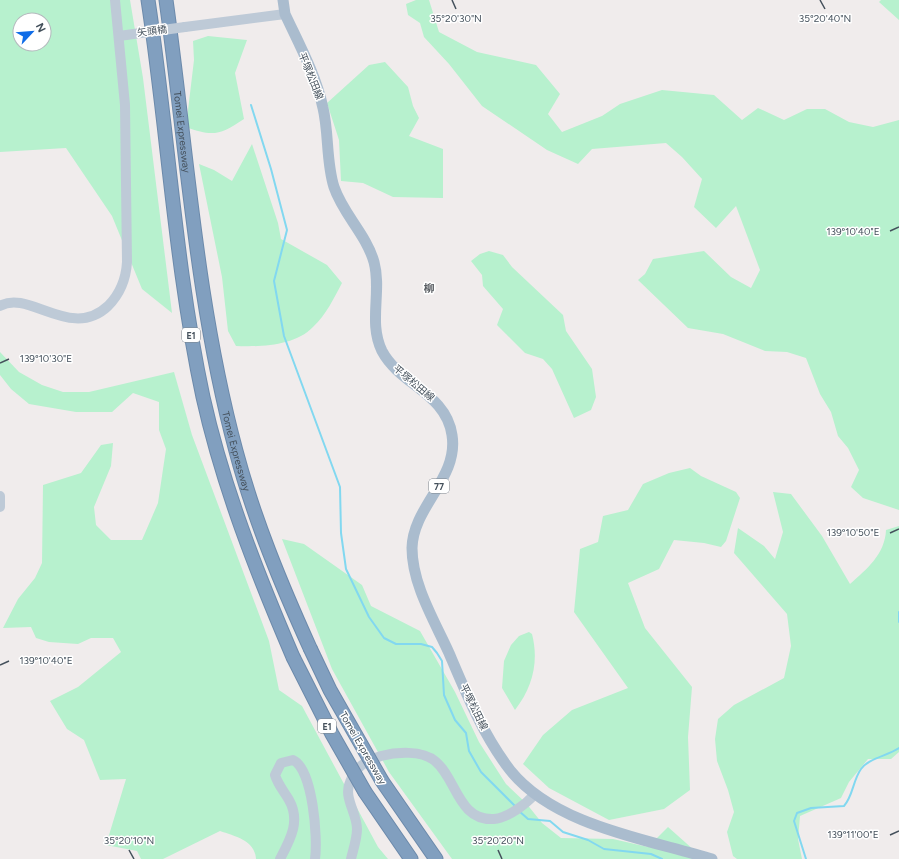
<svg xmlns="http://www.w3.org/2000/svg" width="899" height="859" viewBox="0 0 899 859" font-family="Figtree,'Noto Sans JP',sans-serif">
<rect width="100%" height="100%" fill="#f0ecec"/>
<path fill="#b7f1ce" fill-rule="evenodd" d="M0 0H130L143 78 172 313 142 289 112 216 66 148 0 152ZM20 20H44V44H20Z
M416 0H429L439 32 477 52 536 65 560 94 548 114 562 132 602 116 620 104 662 90 714 95 742 120 758 108 784 120 807 109H825L849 122 873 127 899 120V510L863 498 851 487 859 470 848 448 838 436 831 412 820 394 806 358 787 352 765 351 723 334 688 328 638 280 645 274 653 259 704 251 731 277 751 288 760 270 736 206 716 228 694 207 702 179 682 157 666 143 592 149 578 164 547 150 482 106 449 64 424 37 420 23 408 15 406 4Z
M881 0H899V20L879 2Z
M208 36 247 40 235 73 244 119C220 135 213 137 186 127L194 60 193 41Z
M385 62 408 87 413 106 419 118 409 136 443 149V198L393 197 363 183 341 181 339 140 327 103 369 65Z
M252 144 278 223 281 239 327 265 342 283C334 298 326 315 313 327 295 346 260 347 236 346L228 331 222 277 199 164 214 170 232 181Z
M489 251 503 255 512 267 563 315 566 331 592 369 596 397 591 410 574 418 552 369 543 359 525 353 497 325 503 309 483 286 482 275 471 261 480 254Z
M0 352 19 372 42 385 63 392H89L174 372 192 435 269 641 279 690 302 706 378 847 388 859H256C255 840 234 836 220 831L163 859H141L137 851 106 845 126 779 100 780 84 740 67 729 50 701 78 687 121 652 113 638H91L78 644 49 642 36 638 31 627 3 628 18 599 35 578 42 563 43 485 81 473 101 445 113 443 111 466 94 507 96 525 111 540H142L158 503 166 449 159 430V402L133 393 112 412H76L29 404 11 389 0 375Z
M690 468 701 476 736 492 740 498 726 541 721 547 704 543 674 540 659 569 628 583 645 628 692 687 688 737 690 790 664 809 609 820 549 788 523 764 543 735 572 710 628 688 574 612 580 549 598 542 603 516 628 510 643 484 669 473Z
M773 492 791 494 822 536 850 584C867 569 885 554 886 530L899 526V752L891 759H868L849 782 841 798 800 816 798 839 802 859H737L733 856 727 832 734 812 728 790 717 761 715 739 718 719 734 705 784 678 791 646 787 614 734 553 738 528 764 546 775 559 783 532Z
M282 539 304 544 362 585 371 606 420 631 455 692 479 742 506 784 526 803 542 823 561 838 613 839 648 847 668 827 704 859H452L389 772 332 669Z
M529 632 532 634C539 661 533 687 515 710L502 688 504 661 511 645 519 636Z"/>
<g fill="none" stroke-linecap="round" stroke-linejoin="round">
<path stroke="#82d8f0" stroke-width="2" d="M251 105 271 169 287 230 274 281 284 336 340 487 341 533 346 569 369 617 384 638 396 644H421L432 647 437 653 442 661 444 695 455 720 466 733 469 751 481 772 515 806
M899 612V622
M519 811 528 819 550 821 563 832 588 840 604 849 651 854 662 859
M806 859 794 821 797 813 811 808 844 806C853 796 853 780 861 769 869 758 887 756 899 748"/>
<g stroke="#6c8aab" stroke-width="15">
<g id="highway">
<path d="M148 0C168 132 175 266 203 397 223 487 257 573 293 657"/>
<path id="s1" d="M166 0C187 150 196 303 236 451 254 519 281 584 310 648"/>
<path d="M382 781 436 859"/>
<path d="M365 792 411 859"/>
</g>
</g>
<path stroke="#becad7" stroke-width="10" d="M185 27 285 14
M0 306C29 289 71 341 108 306 120 294 126 279 127 262L125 105 115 0
M0 496V507
M280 859C290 840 301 821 289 800 284 791 278 785 275 775L281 763 293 760C313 769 318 839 315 859
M351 859C353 850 357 839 357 829 357 813 343 797 350 782 356 766 366 761 381 756 396 752 422 750 435 761 457 779 458 821 494 819 508 818 526 804 535 794"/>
<path stroke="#aabcce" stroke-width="11" d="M283 0 285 14C299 44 316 75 323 108 329 133 326 162 334 187 343 214 366 234 374 262 382 291 368 323 382 351 400 385 446 393 452 435 459 478 413 506 412 548 412 584 434 620 449 653 466 693 483 735 510 770 555 826 647 839 712 859"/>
<use href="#highway" stroke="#819fbf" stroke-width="13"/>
<g stroke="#6c8aab" stroke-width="15" stroke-linecap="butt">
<path id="highway-bridge" d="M310 648 330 690 382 781
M293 657 332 734 365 792"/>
</g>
<path stroke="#becad7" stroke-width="10" d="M119 36 185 27"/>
<use href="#highway-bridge" stroke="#819fbf" stroke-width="13"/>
</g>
<path fill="none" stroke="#44505b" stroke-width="1.5" d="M452 0 456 9M820 0 825 9M890 231 899 227M0 363 9 359M890 533 899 529M0 665 9 661M890 835 899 831M129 850 134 859M498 850 502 859"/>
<g text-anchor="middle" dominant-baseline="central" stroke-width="3" stroke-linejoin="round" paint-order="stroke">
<g fill="#fff" stroke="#7c848c" stroke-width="1">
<rect x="182" y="328" width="18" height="14" rx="3"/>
<rect x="429" y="479" width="20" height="14" rx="3"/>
<rect x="318" y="719" width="18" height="14" rx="3"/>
</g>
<g font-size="9" font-weight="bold" fill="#44505b">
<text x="191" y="335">E1</text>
<text x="439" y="486">77</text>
<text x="327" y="726">E1</text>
</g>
<g font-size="10" fill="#44505b" stroke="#fff">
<text transform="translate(152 31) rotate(-7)">矢頭橋</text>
<text transform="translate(311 76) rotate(68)">平塚松田線</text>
<text stroke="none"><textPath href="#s1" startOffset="133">Tomei Expressway</textPath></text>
<text transform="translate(414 383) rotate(40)">平塚松田線</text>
<text stroke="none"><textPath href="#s1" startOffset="457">Tomei Expressway</textPath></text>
<text transform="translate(474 707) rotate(64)">平塚松田線</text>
<text transform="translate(363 748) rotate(60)">Tomei Expressway</text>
</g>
<g font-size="11" font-weight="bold" fill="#595d62" stroke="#fff">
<text x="429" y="288">柳</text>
</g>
</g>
<g font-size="10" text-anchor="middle" fill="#44505b" stroke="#fff" stroke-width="3" stroke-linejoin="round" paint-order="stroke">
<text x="456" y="22">35°20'30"N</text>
<text x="825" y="22">35°20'40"N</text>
<text x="853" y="235">139°10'40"E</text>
<text x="46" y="362">139°10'30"E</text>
<text x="853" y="536">139°10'50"E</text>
<text x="46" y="664">139°10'40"E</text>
<text x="853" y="838">139°11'00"E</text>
<text x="129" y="844">35°20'10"N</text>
<text x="498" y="844">35°20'20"N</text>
</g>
<g transform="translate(32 32) rotate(64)"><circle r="19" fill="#ffffff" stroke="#b4b9bd"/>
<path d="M0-3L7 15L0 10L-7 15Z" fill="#0f6ce7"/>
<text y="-6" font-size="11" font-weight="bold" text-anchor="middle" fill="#44505b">N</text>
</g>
</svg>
